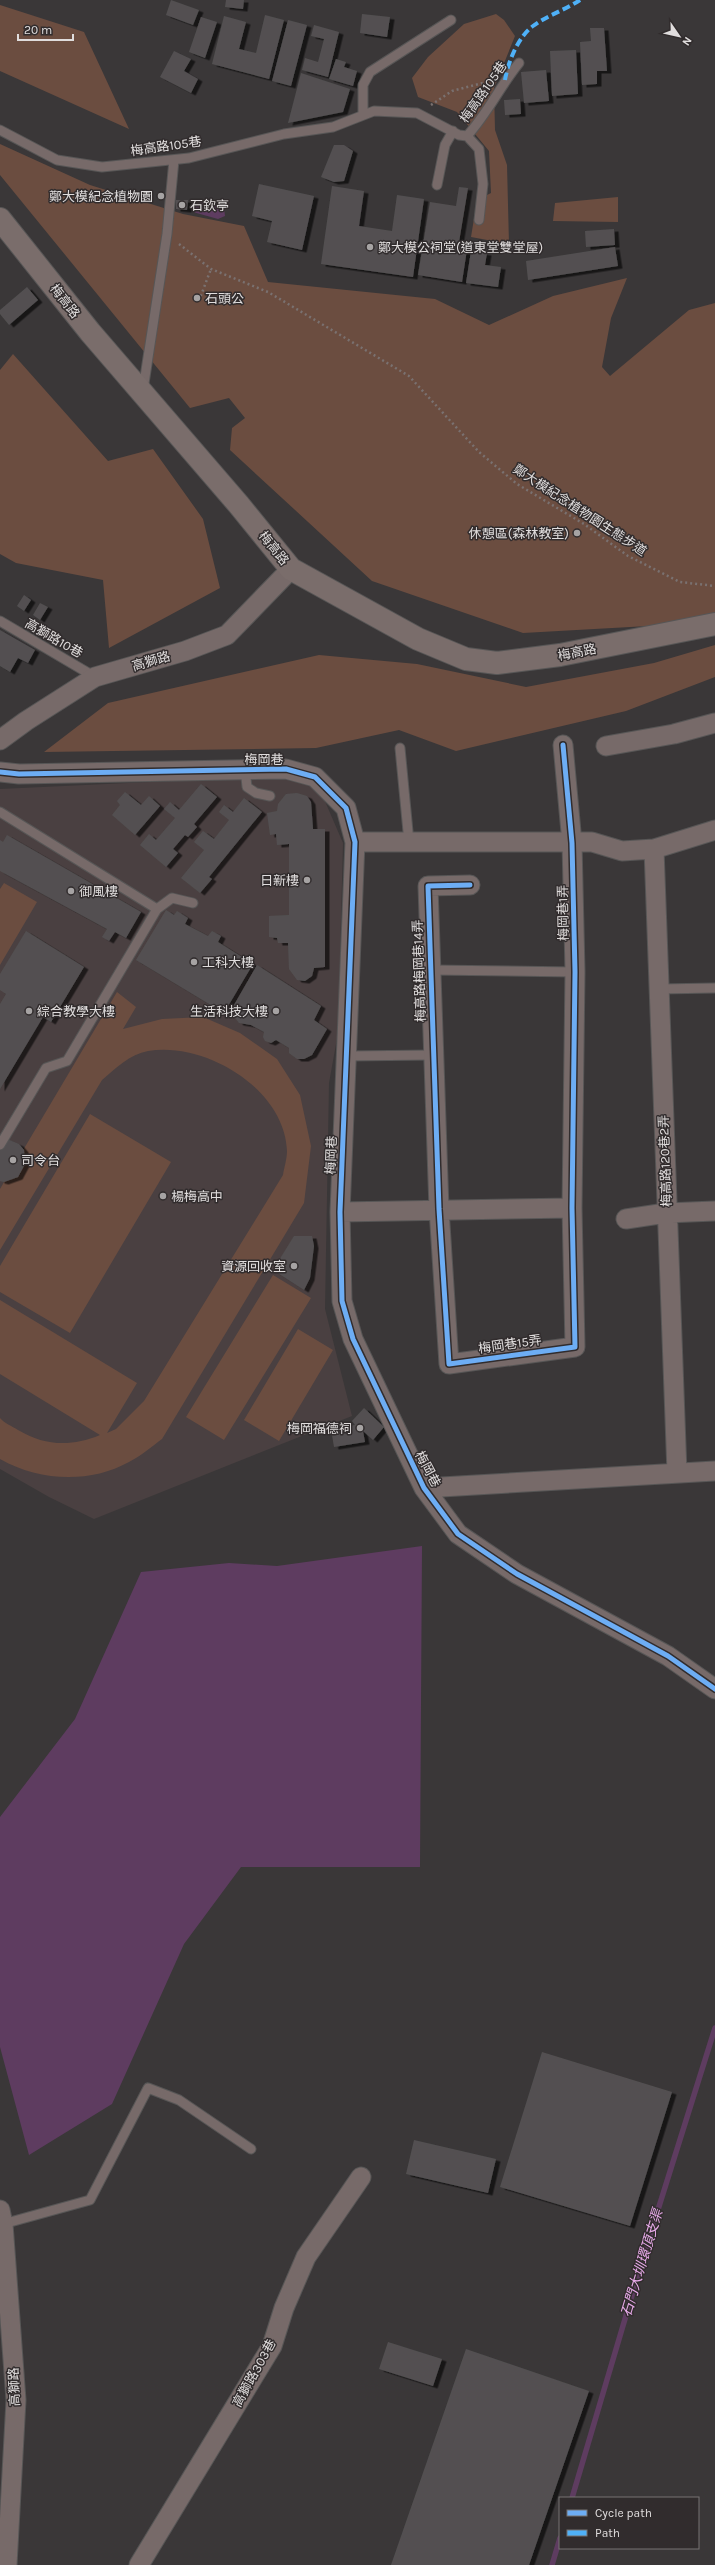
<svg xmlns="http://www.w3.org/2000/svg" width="715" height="2565" viewBox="0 0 715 2565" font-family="Karla,'Noto Sans TC',sans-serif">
<defs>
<filter id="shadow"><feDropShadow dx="4.5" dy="2.5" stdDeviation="0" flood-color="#0009"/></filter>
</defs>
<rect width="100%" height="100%" fill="#3a3738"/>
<path fill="#4a4041" d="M298 775 324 799 343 843 338 1033 329 1083 325 1309 352 1416 94 1519 49 1497 0 1469V789Z"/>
<path fill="#6b4d40" d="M0 5 84 32 129 129 0 71Z
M496 14 504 20 515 36 494 88 495 130 507 165 509 244 471 237 477 200 491 193 489 151 457 112 418 97 412 78 428 57 464 24Z
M0 144 90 185 183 214 244 226 268 282 435 299 489 325 553 296 627 278 611 318 602 367 610 376 689 310 715 303V613L648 626 523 633 372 581 230 450 232 428 245 418 229 398 190 408 0 175Z
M618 197V222L553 221 555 203Z
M13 354 108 461 153 449 203 519 220 588 109 648 103 580 16 563 0 554V370Z
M715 645V677L626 711 456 751 399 730 316 748 44 752 108 703 319 655 417 664 526 687 654 663Z
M4 883 37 902 0 965V889Z
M117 992 136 1007 123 1029 162 1019 203 1017 240 1033 277 1059 300 1095 311 1146 304 1203 162 1439C151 1447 141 1456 129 1462 89 1484 39 1481 0 1459V1418C4 1423 12 1426 18 1430 45 1446 71 1447 100 1435L0 1374V1300L137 1383 107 1433 116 1429 144 1401 283 1175C284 1168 287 1159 287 1151 285 1089 205 1041 148 1051 130 1054 115 1069 102 1080L0 1250V1189Z
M90 1114 171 1162 70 1333 0 1292V1266Z
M273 1275 311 1298 224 1440 186 1417Z
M298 1329 333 1350 279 1441 244 1420Z"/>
<path fill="#5e3c60" d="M208 202 224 208 225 216 218 219 193 212 195 203Z
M422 1546 420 1867H241L184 1944 112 2104 29 2155 0 2047V1817L75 1719 141 1572 229 1563 277 1566Z"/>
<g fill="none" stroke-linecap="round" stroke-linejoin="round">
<path stroke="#5e3c60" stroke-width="5.5" d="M572 2498 646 2248 715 2028
M552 2565 560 2538"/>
</g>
<path fill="#525051" filter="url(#shadow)" d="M171 0 199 10 193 25 166 15Z
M226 0H244L243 9 225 7Z
M362 14 390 17 387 37 360 33Z
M265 15 284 20 269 79 212 64 224 16 246 22 239 49 256 53Z
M201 17 217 22 205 58 189 52Z
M288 20 307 25 291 86 272 81Z
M314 25 339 32 328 77 302 70 305 58 318 62 324 39 311 36Z
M590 28H604L607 71H597V84L582 85 580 42 591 41Z
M576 50 578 94 552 96 550 51Z
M174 51 191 59 184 71 198 79 191 93 160 77Z
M336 59 346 62 344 67 357 71 353 86 329 79Z
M546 70 549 101 524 103 521 72Z
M301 73 350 89 343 112 288 123Z
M520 99 521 114 505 115 504 100Z
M334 145H344L353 151 344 181 334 182 321 177Z
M259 184 314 196 302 250 267 242 272 221 252 216Z
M332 186 364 191 359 226 392 231 397 195 424 199 413 277 321 264Z
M459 187 468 188 459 242 468 243 462 282 418 275 430 202 456 206Z
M176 200H188L187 210 176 209Z
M614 229 615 245 586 247 585 231Z
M615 247 618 266 528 280 526 261Z
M471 251 487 253 485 265 501 267 498 287 466 283Z
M27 287 38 300 9 325 0 314V310Z
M24 595 31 600 24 611 17 606Z
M40 603 48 607 40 620 33 615Z
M0 630 35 650 28 663 18 658 10 672 0 666Z
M201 784 217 797 194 824 197 827 188 837 185 835 173 849 178 853 166 867 140 845 149 834 156 840 175 818 164 809 170 802 179 810Z
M125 792 141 805 149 796 160 806 135 835 112 815 120 805 117 801Z
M297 793 307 796 311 802 313 829H325V967L314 968 312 976 305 981 297 980 289 969 288 943H278L277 938 269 937V916L289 915V844L277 845 276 834 270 835 267 813 277 811 278 804 286 794Z
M244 798 262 812 209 877 212 879 200 893 181 878 204 850 194 842 203 831 214 839 229 820 219 812 224 805 233 812Z
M7 835 141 912 126 938 115 932 109 941 102 937 107 929 0 871V840L3 842Z
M166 910 174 915 177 911 188 918 185 924 208 936 212 931 221 936 218 942 253 964 224 1013 136 960Z
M26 931 84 967 51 1022 43 1017 0 1089V1004L6 994 0 990V974Z
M257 965 321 1006 314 1020 327 1029 312 1055 304 1059H297L289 1053V1048L276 1040 271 1043 265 1041 263 1037 264 1032 251 1025 239 1023 233 1015 234 1005Z
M7 1139 19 1144 24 1150 25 1164 18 1177 4 1182 0 1181V1151Z
M294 1236H312L314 1246 310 1278 304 1290 273 1270Z
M364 1408 384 1427 373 1440 363 1431 365 1442 334 1447 331 1429 355 1425 352 1421Z
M542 2052 672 2092 630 2226 500 2187Z
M414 2140 496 2159 488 2193 406 2174Z
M388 2342 442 2359 433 2386 379 2369Z
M466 2349 589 2391 529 2565H391Z"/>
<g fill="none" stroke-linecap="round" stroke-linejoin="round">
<g stroke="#575656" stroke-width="11">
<path id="lane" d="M363 114V85L370 72 451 20
M0 130 57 160 102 167 189 158 284 134 333 127 374 111 417 113 459 135 467 136C488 113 500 86 519 63
M467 136 479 149 483 184 479 220
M437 185 445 145 453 131
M143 390 167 234 174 160
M0 621 95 677
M400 748 409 842
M245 769 247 787 256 793 270 796
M0 812 157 909 172 898 193 903
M431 970 575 972
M659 989 715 988
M346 1056 433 1055
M0 1145 46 1068 67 1061 157 909
M3 2224 90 2200 148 2088 179 2100 251 2149"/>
</g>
<g stroke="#575656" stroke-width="21">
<path id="street" d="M0 740 26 721 95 677 185 651 227 635 291 569
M606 746 674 734 715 723
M0 772 19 774 286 769 315 777 346 808 355 842 340 1212 342 1301 353 1339 424 1488 458 1534 517 1574 668 1656 715 1689
M355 842H592L622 851 654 849 715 830
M654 849 677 1473
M470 885 428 886 439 1209 449 1364 575 1347 572 1208 575 972 572 843 563 745
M340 1212 572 1208
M626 1219 666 1213 715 1211
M424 1488 715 1471
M0 2210 3 2224 16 2400 7 2565
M139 2565 272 2346 284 2308 306 2257 361 2177"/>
</g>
<g stroke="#575656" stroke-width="24">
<path id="secondary" d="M0 219 90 332 239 505 291 569 418 639 466 659 497 663 560 655 715 624"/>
</g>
<path stroke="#7a7170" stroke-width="2.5" stroke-dasharray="2 3" stroke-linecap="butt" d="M431 105 452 91 490 81
M179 244 211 269 268 292 409 376 479 452 517 484 584 524 628 556 680 582 715 586
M197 298H200L211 269"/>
<use href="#lane" stroke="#776a69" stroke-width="9"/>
<use href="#street" stroke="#776a69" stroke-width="19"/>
<use href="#secondary" stroke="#7a6d6b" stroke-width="22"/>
<path stroke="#4fb1f8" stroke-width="4" stroke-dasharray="8 4" stroke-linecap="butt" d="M505 80C508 62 518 37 533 26 548 15 565 10 580 0"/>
<g stroke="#312c2d" stroke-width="8">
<path id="cycleway" d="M0 772 19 774 286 769 315 777 346 808 355 842 340 1212 342 1301 353 1339 424 1488 458 1534 517 1574 668 1656 715 1689
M470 885 428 886 439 1209 449 1364 575 1347 572 1208 575 972 572 843 563 745"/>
</g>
<use href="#cycleway" stroke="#6dadf4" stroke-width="5"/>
</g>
<g fill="#a6a3a3" stroke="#312c2d" stroke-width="1.5">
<circle cx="161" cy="196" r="4"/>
<circle cx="182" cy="205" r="4"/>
<circle cx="370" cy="247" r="4"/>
<circle cx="197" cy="298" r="4"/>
<circle cx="577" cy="533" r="4"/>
<circle cx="307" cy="880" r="4"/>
<circle cx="71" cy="891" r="4"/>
<circle cx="194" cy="962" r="4"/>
<circle cx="29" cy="1011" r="4"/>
<circle cx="276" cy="1011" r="4"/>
<circle cx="13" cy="1160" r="4"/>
<circle cx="163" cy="1196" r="4"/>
<circle cx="294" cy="1266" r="4"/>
<circle cx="360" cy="1428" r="4"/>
</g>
<g text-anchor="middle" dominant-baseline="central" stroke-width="3" stroke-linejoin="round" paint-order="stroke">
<g font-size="13" fill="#e0dddd" stroke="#312c2d">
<text transform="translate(483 92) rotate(-55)">梅高路105巷</text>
<text transform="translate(166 146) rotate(-8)">梅高路105巷</text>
<text transform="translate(65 301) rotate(52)">梅高路</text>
<text transform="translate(580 510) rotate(33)">鄭大模紀念植物園生態步道</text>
<text transform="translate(274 548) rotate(51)">梅高路</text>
<text transform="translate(54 638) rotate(30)">高獅路10巷</text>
<text transform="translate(577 652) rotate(-11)">梅高路</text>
<text transform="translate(151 661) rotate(-16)">高獅路</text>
<text x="264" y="759">梅岡巷</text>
<text transform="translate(563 913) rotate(-91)">梅岡巷1弄</text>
<text transform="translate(419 971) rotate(-92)">梅高路梅岡巷14弄</text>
<text transform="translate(331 1155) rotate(-88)">梅岡巷</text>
<text transform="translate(665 1161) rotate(-92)">梅高路120巷2弄</text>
<text transform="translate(510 1344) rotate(-8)">梅岡巷15弄</text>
<text transform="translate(428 1469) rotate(62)">梅岡巷</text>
<text transform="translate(254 2373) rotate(-61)">高獅路303巷</text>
<text transform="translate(14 2387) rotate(-92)">高獅路</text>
</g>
<g font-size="13" fill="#e0dddd" stroke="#312c2d" text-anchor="start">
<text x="153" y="196" text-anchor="end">鄭大模紀念植物園</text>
<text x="190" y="205">石欽亭</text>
<text x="378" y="247">鄭大模公祠堂(道東堂雙堂屋)</text>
<text x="205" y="298">石頭公</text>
<text x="569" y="533" text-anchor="end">休憩區(森林教室)</text>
<text x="299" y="880" text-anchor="end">日新樓</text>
<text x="79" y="891">御風樓</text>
<text x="202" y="962">工科大樓</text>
<text x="37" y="1011">綜合教學大樓</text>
<text x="268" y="1011" text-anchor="end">生活科技大樓</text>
<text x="21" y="1160">司令台</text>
<text x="171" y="1196">楊梅高中</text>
<text x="286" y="1266" text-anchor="end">資源回收室</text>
<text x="352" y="1428" text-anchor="end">梅岡福德祠</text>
</g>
<g font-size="14" font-style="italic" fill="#e7aae9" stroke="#312c2d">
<text transform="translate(642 2263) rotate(-73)">石門大圳環頂支渠</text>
</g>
</g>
<rect x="559" y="2497" width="140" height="52" fill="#312c2d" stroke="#777373"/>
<rect x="567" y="2510" width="20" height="6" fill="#6dadf4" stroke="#777373"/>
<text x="595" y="2517" font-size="12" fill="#e0dddd">Cycle path</text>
<rect x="567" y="2530" width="20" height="6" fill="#4fb1f8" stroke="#777373"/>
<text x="595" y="2537" font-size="12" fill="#e0dddd">Path</text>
<g transform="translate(679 36) rotate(124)" stroke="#312c2d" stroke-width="3" paint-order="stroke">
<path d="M0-3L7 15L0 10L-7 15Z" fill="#e0dddd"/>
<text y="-6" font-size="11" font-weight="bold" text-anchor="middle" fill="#e0dddd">N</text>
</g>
<path d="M18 34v6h55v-6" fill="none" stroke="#e0dddd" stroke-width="2"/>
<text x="24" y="34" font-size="12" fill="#e0dddd" stroke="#312c2d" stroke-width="3" paint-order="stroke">20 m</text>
</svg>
